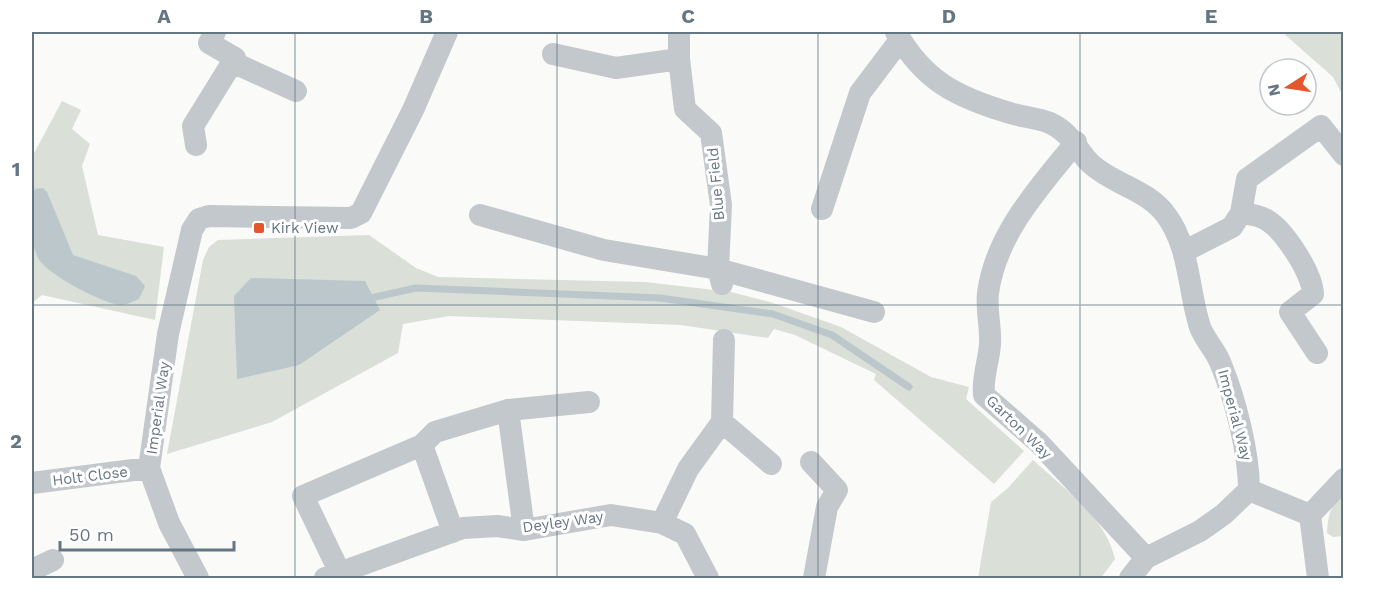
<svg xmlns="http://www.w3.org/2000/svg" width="1375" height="610" viewBox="0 0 1375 610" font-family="'Work Sans',sans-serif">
<rect width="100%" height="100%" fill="#fafaf8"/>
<path fill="#dadfd7" d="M1282 32H1343V96L1333 77Z
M62 101 81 110 72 129 90 144 82 166 98 235 164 247 155 320 42 295 32 303V157Z
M369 235 416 268 438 277 645 282 731 292 770 302 841 327 931 377 969 387 966 399 1024 451 994 484 874 380 876 374 795 335 774 329 768 338 681 325 449 316 403 324 398 353 272 422 167 454 203 260 209 247 218 240Z
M1033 460C1064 489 1105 516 1115 559L1101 578H978L991 502 1008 488Z
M1343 495V536L1333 537 1327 533C1328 516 1330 505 1343 495Z"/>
<path fill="#bbc7cb" d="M43 188 47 192 73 255 136 276 145 286 139 299C134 301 126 305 121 305 103 304 51 276 40 261 30 247 27 204 35 189Z
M251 278 365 281 380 310 299 365 237 379 234 296Z"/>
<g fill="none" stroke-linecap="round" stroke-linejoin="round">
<path stroke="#bbc7cb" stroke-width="7" d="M366 299 416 288 660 298 773 314 832 335 909 387"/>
<path stroke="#c3c8cc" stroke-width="22" d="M679 32V59L685 109 711 133 721 205 718 269 722 284
M896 32C924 81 956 97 1010 113 1023 117 1038 118 1050 123 1072 133 1077 151 1091 164 1114 185 1147 189 1166 215 1190 247 1188 290 1200 327 1205 340 1215 350 1220 362 1235 398 1249 452 1249 490L1224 514 1200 531 1146 558 1130 578
M553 54 616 68 679 59
M232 62 296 91
M1076 142C1040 187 996 233 988 293 986 310 991 327 990 344 989 361 982 377 984 395L1039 443 1146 558
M196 145 193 126 235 58 209 43 215 32
M822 209 860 93 900 40
M1241 213C1249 214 1258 215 1265 219 1284 229 1312 273 1313 294L1290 312 1317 353
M480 215 604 250 718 269 874 312
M1185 251 1232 227 1241 213 1247 179 1321 126 1344 155
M508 410 524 530
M722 422 771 464
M811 462 837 490 827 507 814 578
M32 483 149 468
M1249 490 1310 515 1318 578
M1310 515 1344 479
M662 523 688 469 722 422 724 340
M453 532 422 445 435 432 508 410 589 402
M32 570 53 560
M340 573 303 496 422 445
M198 578 169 523 149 468 168 334 192 230 199 219 209 216 351 218 361 213 413 110 447 32
M325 578 463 528 497 526 524 530 611 515 662 523 685 534 708 578"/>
</g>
<path fill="none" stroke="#657683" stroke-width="1.5" stroke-opacity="0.55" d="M295 32V578M557 32V578M818 32V578M1080 32V578M32 305H1344"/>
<rect fill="#e4572e" stroke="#fff" stroke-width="2" x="253" y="222" width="12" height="12" rx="3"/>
<g text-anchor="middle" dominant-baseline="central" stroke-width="6" stroke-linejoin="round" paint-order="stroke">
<g font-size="15" fill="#657683" stroke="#fff">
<text transform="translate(716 184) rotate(-95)">Blue Field</text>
<text transform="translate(158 408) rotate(-82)">Imperial Way</text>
<text transform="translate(1235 415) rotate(75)">Imperial Way</text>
<text transform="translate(1019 427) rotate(44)">Garton Way</text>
<text transform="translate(90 476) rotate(-7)">Holt Close</text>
<text transform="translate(563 522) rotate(-8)">Deyley Way</text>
</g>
<g font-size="15" fill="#657683" stroke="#fff" text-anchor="start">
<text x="271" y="228">Kirk View</text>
</g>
</g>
<rect width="1375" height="610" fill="none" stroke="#ffffff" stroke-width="66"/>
<g transform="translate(1288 87) rotate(258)"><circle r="28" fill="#ffffff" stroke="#c1c8cd" stroke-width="1.5"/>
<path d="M0-4.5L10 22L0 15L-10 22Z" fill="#e4572e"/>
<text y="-9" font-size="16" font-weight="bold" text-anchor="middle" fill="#657683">N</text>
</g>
<path d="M60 541v9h174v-9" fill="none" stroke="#657683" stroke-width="3"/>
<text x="69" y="541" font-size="18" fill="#657683" stroke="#ffffff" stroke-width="4.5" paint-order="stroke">50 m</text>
<rect x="33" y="33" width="1309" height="544" fill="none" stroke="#657683" stroke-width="2"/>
<g font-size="20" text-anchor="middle" font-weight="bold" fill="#657683">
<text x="164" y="23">A</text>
<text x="426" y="23">B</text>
<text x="688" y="23">C</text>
<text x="949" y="23">D</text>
<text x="1211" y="23">E</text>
<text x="16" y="176">1</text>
<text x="16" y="448">2</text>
</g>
</svg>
